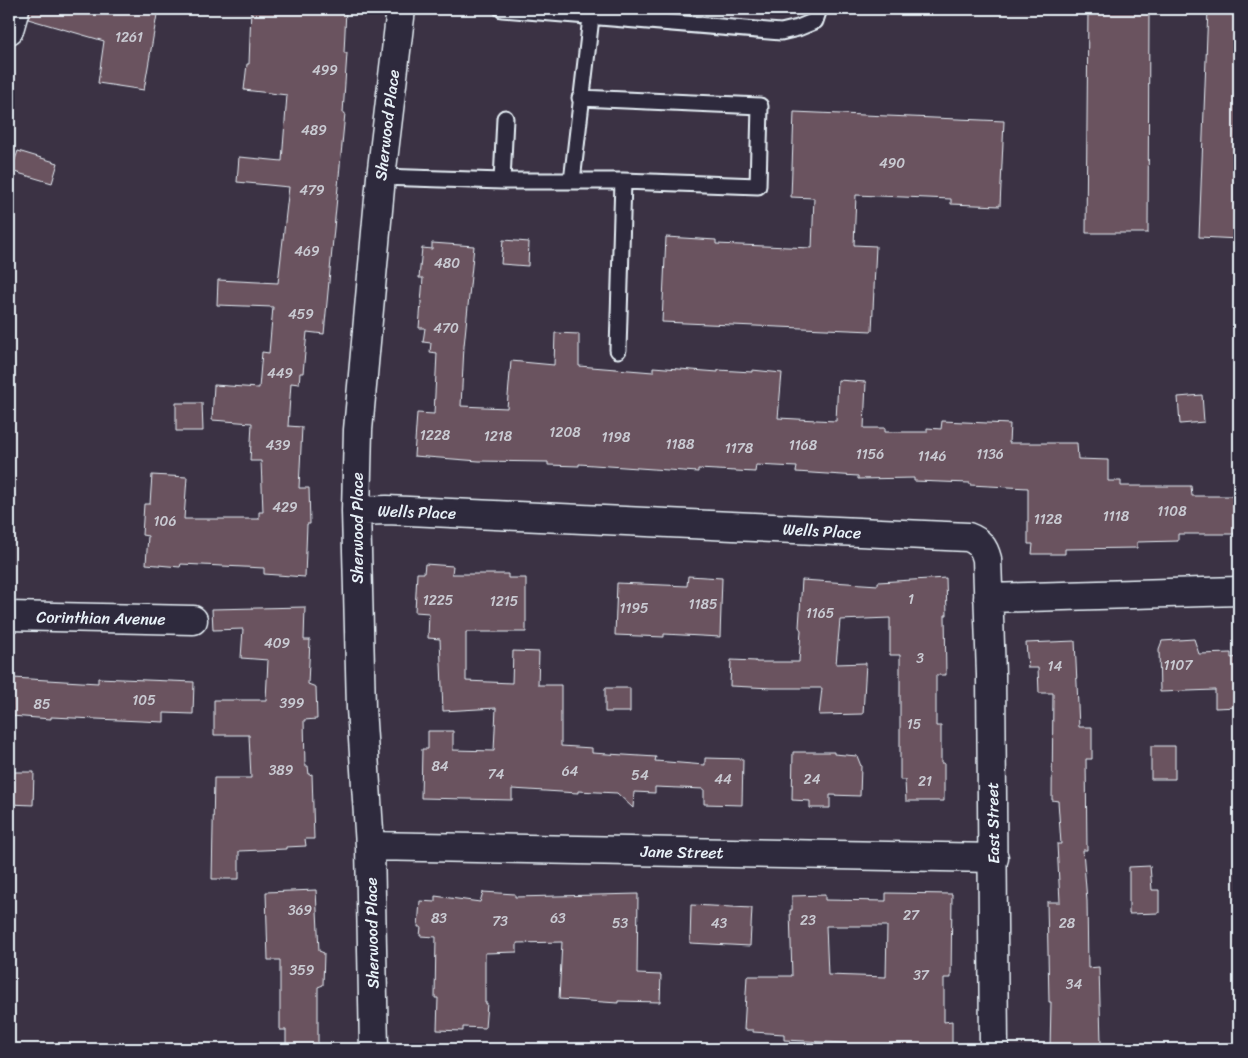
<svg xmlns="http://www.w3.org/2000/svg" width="1248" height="1058" viewBox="0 0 1248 1058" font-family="Sriracha,sans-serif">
<rect width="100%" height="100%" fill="#3b3244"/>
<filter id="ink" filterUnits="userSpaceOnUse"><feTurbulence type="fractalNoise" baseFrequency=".02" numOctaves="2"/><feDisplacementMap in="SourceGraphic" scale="10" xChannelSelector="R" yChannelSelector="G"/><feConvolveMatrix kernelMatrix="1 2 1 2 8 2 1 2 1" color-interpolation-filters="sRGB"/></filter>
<g filter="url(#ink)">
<path fill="#6b535f" stroke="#e8f1f8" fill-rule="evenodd" d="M30 9H158L144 90 98 83 104 41 28 19Z
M251 9H346L344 53H347L343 113H345L324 334 307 332 303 373H300L299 384 291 383 288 426 302 427 299 488H309L310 524H307L305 577 264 574V568L181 564 180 567 146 564 148 536 142 535 144 504H150L152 475 187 477 184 519H259V512H263L261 461H250L252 423 212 420 214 385 259 388 262 352 269 353 273 307 217 305 218 280 278 283 289 187 237 182 239 157 282 161 287 95 244 90 247 64H249Z
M1088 9H1149L1148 233H1086Z
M1208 9H1239V239L1199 237Z
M794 112 1004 121 1000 206 951 204V199L856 195 854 245 876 246 872 331 662 322 666 237 716 240V244L812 248 814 198 791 197Z
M18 151 58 163 52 183 11 171Z
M503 240 529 242 528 266 501 264Z
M432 243 474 246 464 346 461 406 507 408 511 361 554 365 555 333 579 334V366L653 372V367L718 372V370L752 372V370L782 373 778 418 836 421 838 380 866 382 864 428H885V432H927V428L941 429 942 421 1010 424 1009 443H1077L1078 459 1108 460V481H1121V486H1191L1192 496H1239V534H1178V541L1137 542V548L1065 549V554H1032L1033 544H1028V488L970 485V483L914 481V478L858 479V476L796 472 797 467 756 465 755 472 698 469V472L579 464V466L548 465V462L479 461 414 456 417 413 434 414 437 353 430 352 431 343 423 342 425 328H419L423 278H419L422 248 432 249Z
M1202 395 1204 422 1180 424 1178 397Z
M176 403H202L203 431H176Z
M425 564 453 566 452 574H508V578H526V632H466V681L512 683 513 651 539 652 538 685H561V746L592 748V753L656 757 655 761 705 765V758L743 759 742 805 704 804V789L655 787V793L634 792 633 808 617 793 578 791V793L512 789V800L421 798 422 749H428V731H453V750L494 751 496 708 443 711 440 639 428 638 429 613 415 612 417 573H424Z
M688 576 722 578 720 637 664 634V637L615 635 617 583 687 586Z
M946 578 947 615H945L946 675H936V726H941V763H944V801H906L905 780H900V655H890V618L840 620 836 664 866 663 863 714 819 715 822 688H772L730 686 731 660 756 661V662H799L801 630 799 627 802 580 878 585V582Z
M305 607 304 640H310L308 684 316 687 317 719 304 720 305 766H308L309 775 312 774 314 839H305L306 846 286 847V849L239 851V879H212L214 778H251L249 735H214V700H266L268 660 241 658 243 629 213 630 212 609Z
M1194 639 1199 654 1231 653V658L1239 657V707L1215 708V690L1160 692 1159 649 1162 641Z
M1075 641 1079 727H1092V759H1086L1087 850H1083L1087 901 1088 968 1099 967 1101 1043 1094 1049H1050L1051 1002H1049L1047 902H1060L1057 844H1061L1058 801 1052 800 1053 693H1039L1038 668H1028L1026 643Z
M13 678 98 683V678L194 682 193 714 164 713V722L51 717V719L11 716Z
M605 688H630V712H605Z
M1151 746H1175V779H1151Z
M793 752H834V754L857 756 861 766 860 796 830 795V808H810V801L792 800Z
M9 772H34L33 805 9 804Z
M1150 866 1152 890H1159V913L1129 914V867Z
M316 890 319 951 324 953 323 985 318 987V1049H286V1030H280V960H268L266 892Z
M483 892 515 894V897L638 894 637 974 661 975 660 1002 618 1001V1003L559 999 562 942 517 943V952L485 953V1003H487L485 1028 463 1027V1031L437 1030 438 998H435L436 937 420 936 421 927H418L420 901 435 902V896L480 902Z
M886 893 952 894 951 978H944V1022L952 1021V1049H846L845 1043 784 1040V1034L753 1032V1030H744L747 976H792L790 910H792V896L825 895V900L886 901ZM826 926H887L886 977 828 975Z
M691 905 752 908 750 946 690 943Z"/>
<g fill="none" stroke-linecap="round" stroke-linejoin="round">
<g stroke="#e8f1f8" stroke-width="19">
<path id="lane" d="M502 9 781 32 798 28 815 21 819 9
M381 177 502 181H623L758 186 760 106 580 98
M502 181 505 118
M572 181 592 9
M618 350 623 181"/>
</g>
<g stroke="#e8f1f8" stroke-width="31">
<path id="street" d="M9 30 15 9
M356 511 387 510 968 537C979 541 984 547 987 559L991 675 994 1049
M988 598 1239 591
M9 616 193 620
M370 846 994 858
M374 1049 370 846 361 708 356 511 358 430 381 177 401 9"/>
</g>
<use href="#lane" stroke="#2f2a3d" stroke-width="15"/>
<use href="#street" stroke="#2f2a3d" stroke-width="28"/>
</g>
</g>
<g text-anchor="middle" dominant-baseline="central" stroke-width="5" stroke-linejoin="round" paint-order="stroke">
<g font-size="14" fill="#c9cad2">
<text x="129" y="37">1261</text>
<text x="325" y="70">499</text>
<text x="314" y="130">489</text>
<text x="892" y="163">490</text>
<text x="312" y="190">479</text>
<text x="307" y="251">469</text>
<text x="447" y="263">480</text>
<text x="301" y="314">459</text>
<text x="446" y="328">470</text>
<text x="280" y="373">449</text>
<text x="565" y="432">1208</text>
<text x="435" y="435">1228</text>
<text x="498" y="436">1218</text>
<text x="616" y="437">1198</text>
<text x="680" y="444">1188</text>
<text x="278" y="445">439</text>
<text x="803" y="445">1168</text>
<text x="739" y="448">1178</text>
<text x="870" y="454">1156</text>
<text x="990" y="454">1136</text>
<text x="932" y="456">1146</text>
<text x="285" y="507">429</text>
<text x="1172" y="511">1108</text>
<text x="1116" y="516">1118</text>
<text x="1048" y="519">1128</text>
<text x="165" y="521">106</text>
<text x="911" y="599">1</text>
<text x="438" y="600">1225</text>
<text x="504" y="601">1215</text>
<text x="703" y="604">1185</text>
<text x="634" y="608">1195</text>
<text x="820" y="613">1165</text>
<text x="277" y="643">409</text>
<text x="920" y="658">3</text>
<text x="1178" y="665">1107</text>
<text x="1055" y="666">14</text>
<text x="144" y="700">105</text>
<text x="292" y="703">399</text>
<text x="42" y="704">85</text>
<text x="914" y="724">15</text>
<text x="440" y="766">84</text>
<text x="281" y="770">389</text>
<text x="570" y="771">64</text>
<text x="496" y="774">74</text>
<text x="640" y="775">54</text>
<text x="723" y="779">44</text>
<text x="812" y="779">24</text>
<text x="925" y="781">21</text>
<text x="300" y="910">369</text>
<text x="911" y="915">27</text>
<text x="439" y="918">83</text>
<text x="558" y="918">63</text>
<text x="808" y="920">23</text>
<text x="500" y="921">73</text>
<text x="620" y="923">53</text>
<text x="719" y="923">43</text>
<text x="1067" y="923">28</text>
<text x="302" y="970">359</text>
<text x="921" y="975">37</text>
<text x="1074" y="984">34</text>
</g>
<g font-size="16" fill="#e8f1f8" stroke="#2f2a3d">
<text transform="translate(387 125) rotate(-83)">Sherwood Place</text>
<text transform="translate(417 512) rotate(2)">Wells Place</text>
<text transform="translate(357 528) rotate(-90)">Sherwood Place</text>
<text transform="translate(822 531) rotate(3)">Wells Place</text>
<text transform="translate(101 618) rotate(1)">Corinthian Avenue</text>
<text transform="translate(993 823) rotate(-91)">East Street</text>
<text transform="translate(682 852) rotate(1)">Jane Street</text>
<text transform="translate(372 933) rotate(-91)">Sherwood Place</text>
</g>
</g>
<rect width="1248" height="1058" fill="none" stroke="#2f2a3d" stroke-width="30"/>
<rect x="15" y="15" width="1218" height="1028" fill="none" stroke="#e8f1f8" stroke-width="2" filter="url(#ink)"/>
</svg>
